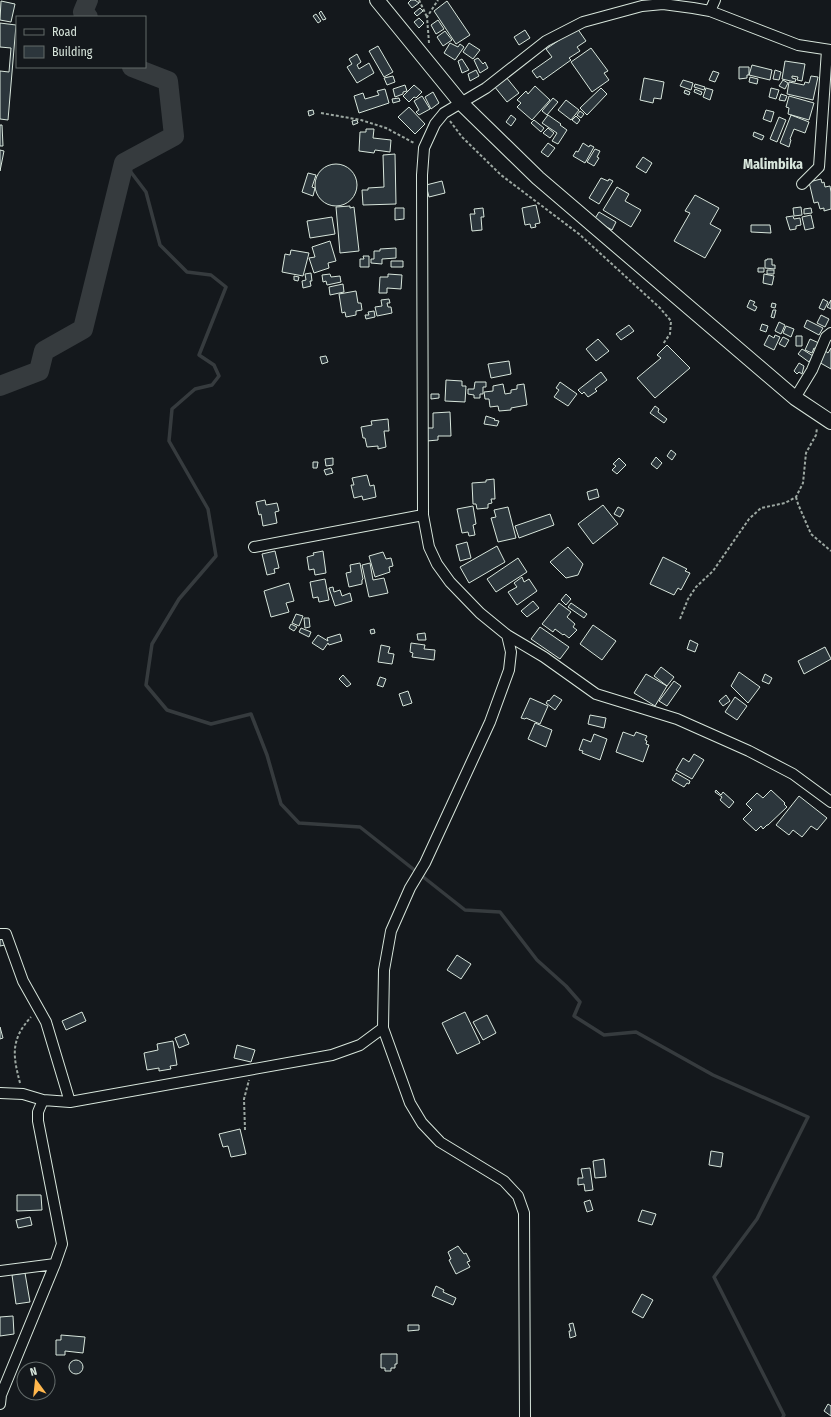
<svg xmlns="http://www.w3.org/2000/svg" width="831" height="1417" viewBox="0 0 831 1417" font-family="'Fira Sans Condensed',sans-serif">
<rect width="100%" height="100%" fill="#14181c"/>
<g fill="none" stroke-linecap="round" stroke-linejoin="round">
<path stroke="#363b3e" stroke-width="3.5" d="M124 163 146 192 160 245 187 272 211 275 226 287 199 355 214 365 219 376 212 385 195 389 172 409 169 441 208 509 216 556 179 599 152 644 146 685 167 710 211 724 251 714 267 755 281 804 299 823 360 827 465 910 500 912 537 960 566 986 580 1002 574 1016 604 1035 636 1032 713 1075 808 1117 757 1219 714 1277 784 1415 783 1417"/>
<path stroke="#363b3e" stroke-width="20" d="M88 17 83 12 88 0
M0 386 39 371 44 351 83 329 124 163 174 136 168 81 132 67"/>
</g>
<path fill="#2c363c" stroke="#d8e6dc" d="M411 0H415L419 3 412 8 408 3Z
M1 1 15 4 11 22 0 20Z
M447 1 470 35 456 44 434 11Z
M420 8 423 11 417 16 414 13Z
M321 11 326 19 323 20 319 13Z
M316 14 321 21 318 23 313 16Z
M419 18 424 23 419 28 414 22Z
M438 20 444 29 436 34 431 25Z
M0 23 16 25 8 120 0 119V71L9 72 11 48 0 47Z
M577 28 586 41 577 47 580 51 569 58 571 60 543 80 540 76 537 78 532 71 552 57 546 49Z
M525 30 530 38 519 45 514 37Z
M445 31 452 40 443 46 437 37Z
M450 43 458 47 460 44 464 47 455 60 444 53Z
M469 43 480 50 473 59 463 52Z
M378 46 393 72 384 77 369 51Z
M591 48 608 71 604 73 609 80 592 92 571 62Z
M357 54 361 62 357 65 359 69 369 63 374 73 357 83 347 67 352 64 349 59Z
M478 58 483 64 485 62 488 68 480 73 474 60Z
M462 59 469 70 462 73 458 61Z
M785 61 805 64 802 81 797 80 798 77 792 76V78L796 79 795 82 782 79Z
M752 65 772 70 770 80 749 75Z
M739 67H749V75H747V78L739 79Z
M476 70 479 76 470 81 468 74Z
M775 70 781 72 779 80 773 79Z
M713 71 719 73 715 82 709 80Z
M393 76 395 82 387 85 384 78Z
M811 76 818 77 813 100 787 94 789 82 804 85 805 82 809 83Z
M506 77 519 93 507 102 494 86Z
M750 77 758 79 757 84 749 82Z
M644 78 664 82 661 99 654 98 653 103 640 100Z
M683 80 693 83 691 90 680 86Z
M783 80 788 83 785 89 779 86Z
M695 84 705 87 704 90 694 87Z
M405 85 407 91 403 92V94L395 97 393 89Z
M414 85 422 92 416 98 414 97 409 102 403 96Z
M535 86 550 100 532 120 517 107 521 103 517 100 526 91 528 94Z
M601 88 607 94 587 115 580 108Z
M706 88 713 90 710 100 703 97Z
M771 88 779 90 776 99 769 97Z
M385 89 389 103 359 113 354 96 363 93 365 99 379 95 377 91Z
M695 89 702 92 701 95 694 92Z
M685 90 690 92 689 95 684 93Z
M433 92 439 103 431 109 425 97Z
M781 94 787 96 785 101 779 100Z
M422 96 430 109 419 115 416 112 419 110 414 101Z
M789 96 814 103 809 120 788 114 789 108 786 107Z
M399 98 400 101 393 103 392 99Z
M553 98 558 102 547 115 542 111Z
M566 100 579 110 571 120 558 110Z
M409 107 425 124 415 134 398 117Z
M313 110 314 114 309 116 308 111Z
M766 110 774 112 771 122 763 119Z
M580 111 584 114 581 118 577 115Z
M511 115 516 119 511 126 506 122Z
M548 115 561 124 560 125 567 130 558 144 552 141 557 133 542 123Z
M791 115 809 122 805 133 794 129 790 139 791 140 789 147 780 143Z
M576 116 580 120 577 124 572 120Z
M779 117 786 120 777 142 770 139Z
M357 120 358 123 353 125 352 121Z
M534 120 544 128 541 132 531 123Z
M0 125H2L3 146H0Z
M548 128 554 133 550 138 543 133Z
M366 129H374L373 138 391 140 390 152 375 150 374 153 359 151 360 132H366Z
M754 132 764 136 762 140 753 136Z
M548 143 555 148 548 157 541 152Z
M583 143 589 147 590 145 594 147 585 163 573 156 576 151 578 152Z
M595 149 600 151 597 157 599 158 594 166 587 162Z
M0 150 4 151 0 171Z
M395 154 396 204 363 205 362 190H368V188L384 187 383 155Z
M643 157 652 163 646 173 636 167Z
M315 185a21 21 0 1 1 42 0a21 21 0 1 1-42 0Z
M308 173 316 175 312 187 315 188 313 196 302 192Z
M601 178 608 181 609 179 613 181 599 204 589 198Z
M821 179 822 183 824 182 825 187 830 186 831 192V209L824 211V208L820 209 818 202 814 203 809 182Z
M442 181 445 193 429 197 426 185Z
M617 187 629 194 625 201 641 210 631 227 603 210Z
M695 195 719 208 710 224 721 230 705 258 674 241 690 213 685 211Z
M536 205 540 223 535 224 536 227 531 228 530 224 525 225 522 208Z
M350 206V208L354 207 359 251 340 253 336 207Z
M801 207 802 215 794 216 793 208Z
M395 208H404V219L395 220Z
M483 208 484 217H481L482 230 472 231 470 214H475L474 209Z
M811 208 812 213 804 214V209Z
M599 212 616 222 612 230 594 220Z
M811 215 814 228 805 230 802 217Z
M793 216 794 219 800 218 801 225 796 226V229L790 230 786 217Z
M332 217 335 234 310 238 307 221Z
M751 225H770L771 233 751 232Z
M330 241 336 261 328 263 329 268 314 273 309 258 315 257 312 247Z
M396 248V258L382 259V264L371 263V259H374V251H380V249Z
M291 250 309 253 303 276 282 272 285 254 290 255Z
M363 256H369V267H360V259H364Z
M767 259H772V265H775V269L765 268V260H767Z
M391 261H403V267H391Z
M758 268H764V272H758Z
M767 270H774V274H767Z
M311 273 312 281H310L311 286 303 288 302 281 306 280 305 274Z
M330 274 331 277 340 276 341 282 327 285 326 281 323 282 322 275Z
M388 274 402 275 401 289 387 288V293H379L380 277H388Z
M764 274 774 276 772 285 763 283Z
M294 276 299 277 298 281 294 280Z
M343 284 344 292 330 295 329 287Z
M356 291 358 303H361L362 310 356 311V315L346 317 345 312 342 313 339 294Z
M389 299 390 303H387L388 307H391L392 313 377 316 375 307 382 306 381 300Z
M823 299 828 302 824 310 819 308Z
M750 300 755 302 753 305 757 307 755 311 747 307Z
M831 300V309L827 307Z
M772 303 776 304 775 308 771 307Z
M773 310H776L774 318 771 317Z
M374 311 375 317 366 319 365 315H369L368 312Z
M821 315 829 319 825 327 817 323Z
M807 320 823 328 819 335 804 327Z
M779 322 785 325 781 334 775 331Z
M762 324 768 326 766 332 760 330Z
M629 325 634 331 621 340 616 334Z
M786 326 794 329 791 337 783 333Z
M769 335 774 338 775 335 780 337 774 350 764 345Z
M796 336H802V346H796Z
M783 337 789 340 785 347 779 344Z
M598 339 609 351 596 361 586 349Z
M810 339 819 343 816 349 814 348 812 353 805 350Z
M667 345 690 368 655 398 637 378 661 358 657 355Z
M831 348V369L817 361 824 350 828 353Z
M802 349 813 356 809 362 798 354Z
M326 356 328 362 322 364 320 357Z
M509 361 511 374 491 378 488 364Z
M799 363 804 366 802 374 799 372 797 374 794 371Z
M601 372 607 380 595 389 597 391 588 397 584 392 582 394 578 390Z
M446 380 462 381V386H466L465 402 445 401Z
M475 382H486V387H483V394H480V398H474V395L468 394V389H474Z
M560 382 577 394 568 406 554 397 559 390 556 388Z
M503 384 505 394 511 393V390L517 389V385L524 384 527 405 511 408V410L499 411 498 406 490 407 489 399H485L484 392 493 391V386Z
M431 394H439V398L431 399Z
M655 406 659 409 658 412 667 419 664 423 650 413Z
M450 412 451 436H438V440L427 441V428H433V413Z
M486 416 495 419 494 420 499 421 497 426 484 424Z
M388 419 389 431H384L386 447 378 449V446L367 447 365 438H363L361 427 372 425 371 421Z
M671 450 676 454 672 460 667 456Z
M656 457 662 463 657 469 651 464Z
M333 458V465L326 466 325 459Z
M619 458 626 465 617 474 612 470 616 466 613 464Z
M313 462H318L317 468H313Z
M331 468 333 473 326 475 324 470Z
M367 475 370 486 374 485 376 497 363 500 362 496 354 498 351 485H354L352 478Z
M494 479 495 499H491L492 503 488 504V508L477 509 476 504H473L472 483 486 482V480Z
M597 489 599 497 589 500 587 492Z
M265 500 266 505 277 503 279 511 275 512 277 523 263 526 261 514 259 515 256 502Z
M603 505 618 524 593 544 578 524Z
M473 506 476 524 473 525 475 535 469 536 468 532 462 533 457 509Z
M508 507 516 538 498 542 491 518 496 517 494 510Z
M618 507 624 510 620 517 614 514Z
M550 514 554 525 519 538 515 526Z
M467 542 471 558 460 561 456 545Z
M497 546 505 562 469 583 460 567Z
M568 547 583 564 578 575 566 578 550 562Z
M275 551 279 568 274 569 275 573 267 575 262 554Z
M323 551 326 573 315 575 314 569 309 570 307 557 314 555 313 553Z
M383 552 386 559 391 558 393 566 389 567 390 572 375 577 369 556Z
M663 557 687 569 685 571 690 573 681 590 678 588 674 595 650 584Z
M518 558 527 572 496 592 487 579Z
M360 563 363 579 362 580V584L349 587 346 573 351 572 350 565Z
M370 563 373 580 384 578 388 593 369 597 362 565Z
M522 577 524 582 529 579 537 591 517 605 508 592 517 587 514 583Z
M325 579 329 600 319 602 318 597 313 598 310 582Z
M289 583 294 601 286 603 289 612 271 617 264 591Z
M333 587 334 592 340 590 342 596 350 593 352 601 335 606 329 588Z
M566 594 571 599 566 605 561 600Z
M533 601 539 608 527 617 521 611Z
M559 603 571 612 567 617 575 624 573 627 577 630 569 638 564 634 563 635 555 629 553 632 542 624Z
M571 603 587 614 584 618 568 607Z
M296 614 303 616 299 626 292 623Z
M304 618H309L310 627 305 628Z
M291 624 297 627 294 631 289 628Z
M593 625 616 641 602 660 580 644Z
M540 627 569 647 560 659 531 639Z
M301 628 311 632 309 637 299 632Z
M374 629 375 633 371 634 370 630Z
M425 633 426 640H418L417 634Z
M340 634 342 641 329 645 328 643 323 650 312 643 318 635 328 641 327 638Z
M690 640 698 644 695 652 687 649Z
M411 643 425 645 424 649 435 650 434 660 412 657 413 653 410 652Z
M381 645 390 647 388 653 394 654 392 664 378 662Z
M825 647 831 659 804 674 798 661Z
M661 667 674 677 667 686 654 676Z
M739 672 760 687 748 703 731 686Z
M646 674 667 686 655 706 634 693Z
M765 674 772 678 769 684 762 681Z
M343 675 351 684 347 687 339 679Z
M380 677 386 679 383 687 377 685Z
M674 681 681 686 667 706 659 701Z
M408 691 412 703 403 706 399 694Z
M554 695 562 700 555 710 546 703 548 700 549 701Z
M726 695 730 701 723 706 719 701Z
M735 697 747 706 737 720 725 712Z
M530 698 548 706 540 724 526 718 525 719 521 718Z
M590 715 606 718 604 728 588 724Z
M535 723 552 730 546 747 528 739Z
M623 732 634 736 636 732 647 736 645 740 647 741 646 744 649 745 643 762 616 752Z
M594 734 607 739 600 760 582 753 583 751 579 750 583 739 591 742Z
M694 754 704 760 692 779 676 770 683 758 689 762Z
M676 773 690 781 689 784 687 783 684 787 672 780Z
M716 790 721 795 723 792 734 802 729 808 720 800 722 797 715 792Z
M771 790 785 803 784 804 787 807 768 825H767L763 829 761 826 756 831 743 819 752 810 746 804 757 793 763 798Z
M799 796 827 818 817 830 811 826 802 837 793 830 789 835 776 825Z
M3 936 5 945 0 946V937Z
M457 955 471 964 461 979 447 970Z
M82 1012 86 1021 66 1030 62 1021Z
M465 1012 480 1043 457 1054 442 1023Z
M487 1015 496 1033 483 1040 473 1022Z
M0 1027 3 1038 0 1039Z
M185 1034 189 1044 179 1048 175 1038Z
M173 1041 177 1065 170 1066 171 1069 159 1071V1068L147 1070 144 1053 158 1050 157 1044Z
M237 1045 255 1050 251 1062 234 1058Z
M240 1129 246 1154 231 1157 228 1146 223 1147 219 1134Z
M711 1151 723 1153 721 1167 709 1165Z
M604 1159 606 1177 595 1178 593 1161Z
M590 1168 593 1190 585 1191 584 1184 578 1185V1178H583L581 1169Z
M17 1195H41L42 1210 17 1211Z
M590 1200 593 1210 587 1212 584 1202Z
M642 1210 656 1214 652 1225 638 1221Z
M30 1217 32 1225 18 1228 16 1220Z
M458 1246 464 1254 466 1253 470 1261 467 1262 470 1267 456 1274 449 1260 451 1259 448 1252Z
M25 1273 30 1302 16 1304 12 1275Z
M436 1286 444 1290 443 1292 456 1298 453 1305 432 1296Z
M642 1294 653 1300 643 1318 632 1312Z
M13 1316 14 1334 0 1336V1317Z
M573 1323 576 1336 570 1338 569 1331H571L569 1324Z
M408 1325H419V1330L408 1331Z
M61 1335 85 1337 83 1353 65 1351V1355H56V1340H61Z
M381 1354H397V1364H395V1368H391V1371H385V1368H381Z
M69 1367a7 7 0 1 1 14 0a7 7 0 1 1-14 0Z
M828 1404 831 1406V1416L824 1411Z"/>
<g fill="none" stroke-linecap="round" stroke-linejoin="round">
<g stroke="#d8e6dc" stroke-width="12">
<path id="street" d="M710 11 715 0
M802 184 819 167 827 50
M795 398 812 370 826 337 831 333
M254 547 423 515
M507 635 544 657 596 694 677 719 749 751 793 774 831 802
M0 934H6L23 981 46 1022 70 1102
M0 1093 23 1094 43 1100 70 1102 332 1055 360 1045 383 1028
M0 1271 55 1264
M0 1404 1 1395 55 1264 62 1244 38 1121V1112L43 1100
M525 1417 524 1213 518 1196 504 1181 440 1142 422 1123 410 1103 383 1028 384 970 391 931 410 888 425 863 490 722 509 670 511 652 507 635 480 613 450 582 437 564 429 547 423 515 422 175 424 148 435 124 444 113 486 88 546 41 583 22 642 6 663 4 693 8 710 11 798 45 831 50"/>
</g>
<g stroke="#d8e6dc" stroke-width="16">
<path id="secondary" d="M377 0 461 103 538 178 795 398 831 422"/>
</g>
<path stroke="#9da8a2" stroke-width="2" stroke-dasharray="3 2" stroke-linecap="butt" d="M419 0 427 17
M429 43 427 17 438 0
M321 113 361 120 386 128 414 143
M450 121 462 137 501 175 579 234 660 308 671 321 670 334 663 344
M796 497 798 504 811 534 831 551
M680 619 688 599 696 587 713 571 749 519 761 508 785 503 796 497 803 483 806 453 816 435 817 428
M20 1083C13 1056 10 1040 31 1017
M245 1130 244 1099 249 1080"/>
<use href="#street" stroke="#14181c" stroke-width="10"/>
<use href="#secondary" stroke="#14181c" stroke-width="14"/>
</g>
<g text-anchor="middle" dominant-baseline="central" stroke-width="3" stroke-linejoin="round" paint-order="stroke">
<g font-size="14" font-weight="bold" fill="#d8e6dc" stroke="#14181c">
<text x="773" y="164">Malimbika</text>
</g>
</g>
<rect x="16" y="16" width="130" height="52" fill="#14181c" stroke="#626a69"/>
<rect x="24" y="29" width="20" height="6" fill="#14181c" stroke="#626a69"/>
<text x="52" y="36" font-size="12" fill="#d8e6dc">Road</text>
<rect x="24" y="46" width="20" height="12" fill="#2c363c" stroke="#626a69"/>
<text x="52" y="56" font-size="12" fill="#d8e6dc">Building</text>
<g transform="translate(36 1381) rotate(345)"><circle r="19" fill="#14181c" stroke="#626a69"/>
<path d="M0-3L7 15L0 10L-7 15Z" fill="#ffb74d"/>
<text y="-6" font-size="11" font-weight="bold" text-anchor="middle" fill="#d8e6dc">N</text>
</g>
</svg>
